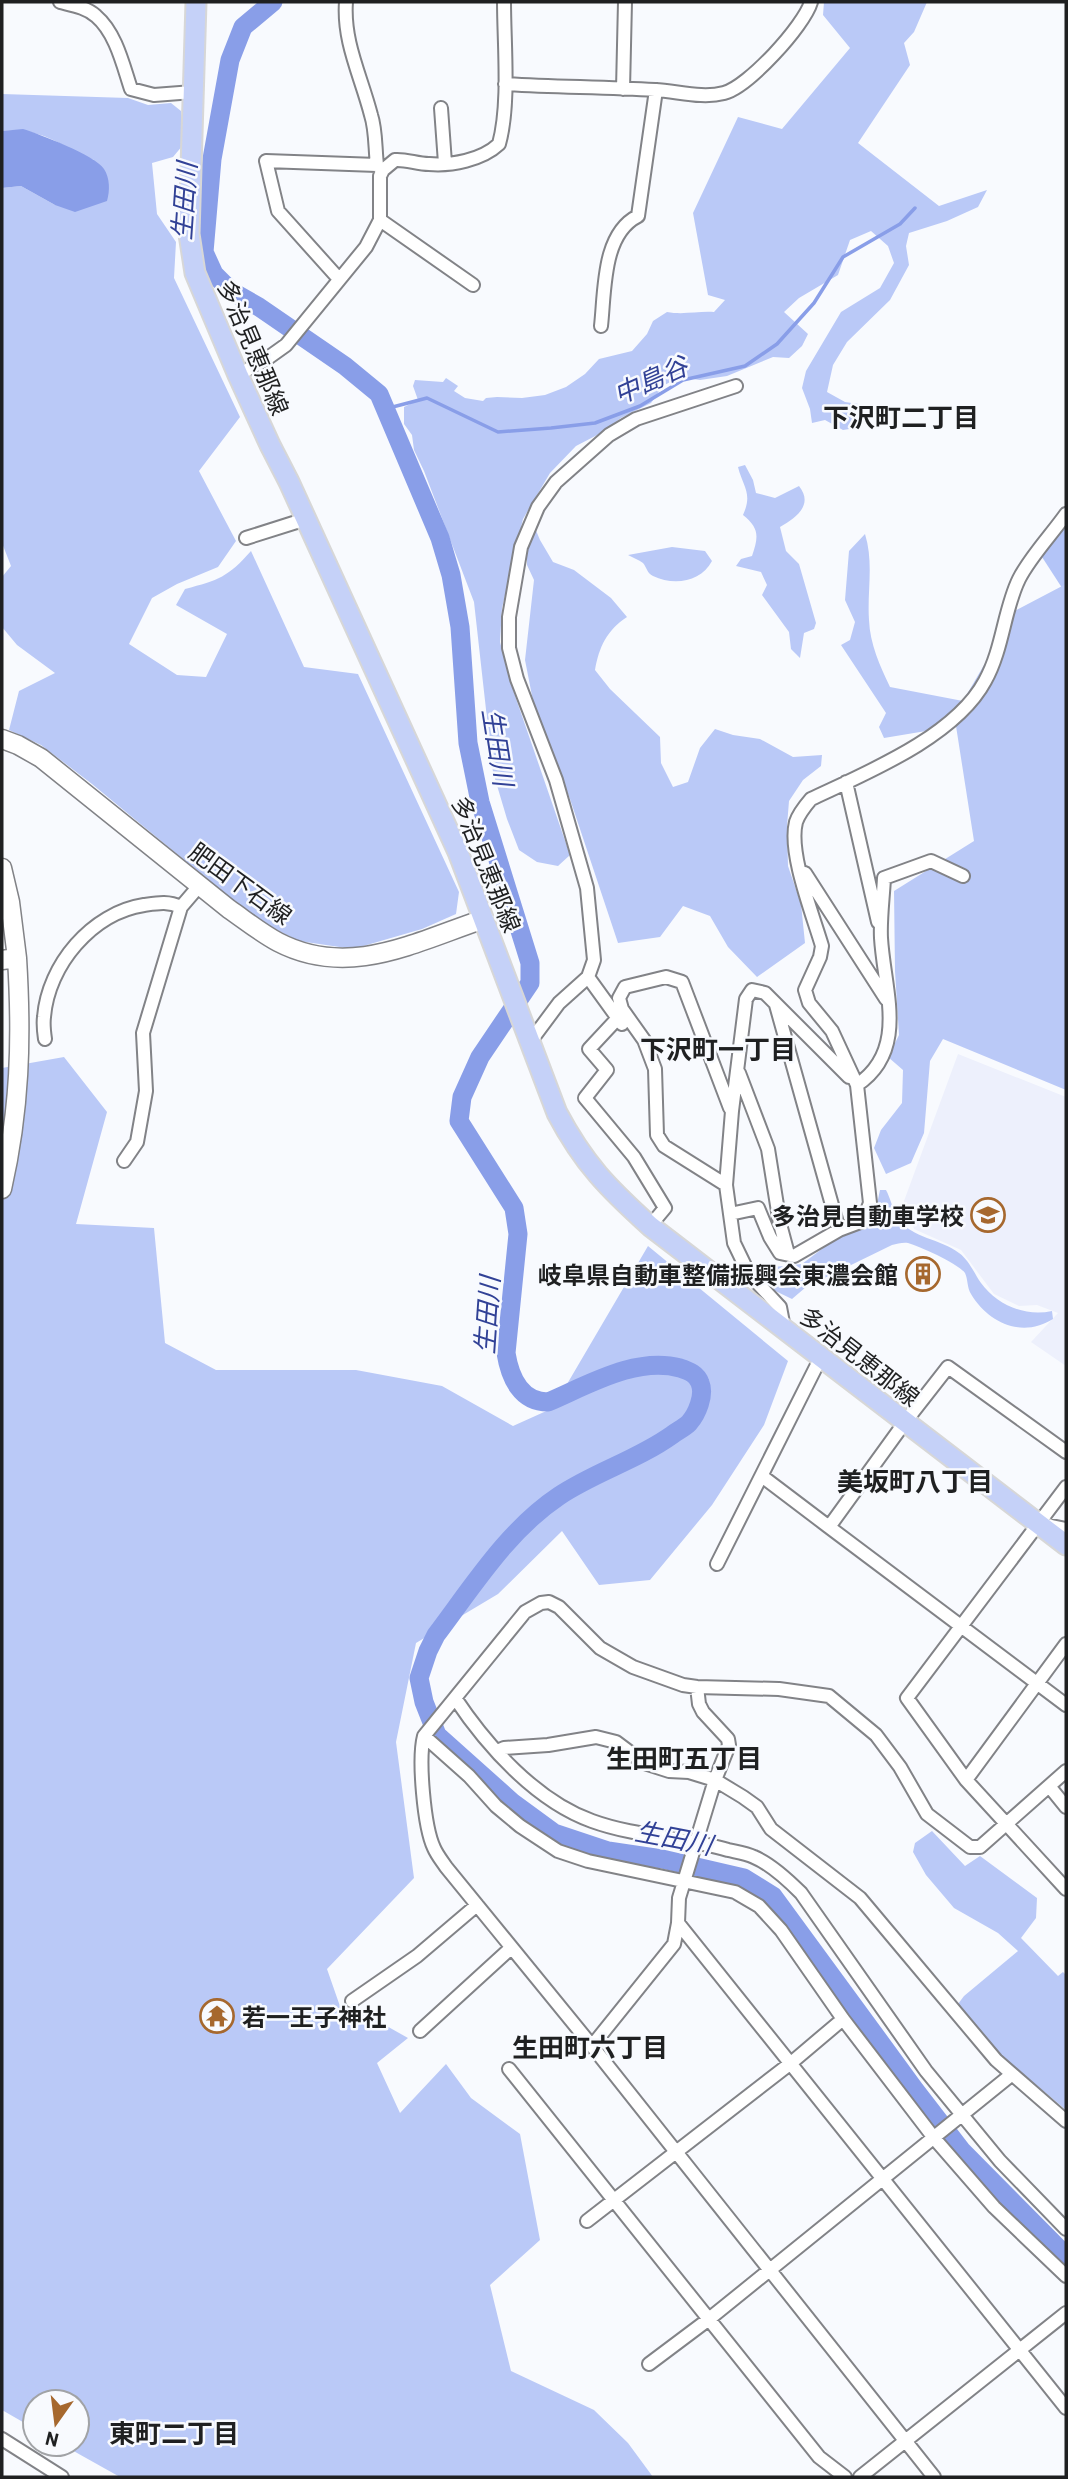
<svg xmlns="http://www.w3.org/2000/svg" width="1068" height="2479" viewBox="0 0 1068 2479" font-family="Barlow,'Noto Sans JP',sans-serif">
<rect width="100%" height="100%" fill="#f8fafe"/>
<path fill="#edf0fc" d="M958 1054 1066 1097V1366L1031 1342 1058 1313 1037 1305 1019 1306 994 1294 961 1250 914 1229 904 1201Z"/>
<path fill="#b3c4f7" d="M1066 524V594L1042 557Z"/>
<path fill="#bac9f7" d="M824 2H927L914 32 904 43 910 65 858 143 939 206 987 190 978 207 947 221 909 233 906 246 909 265 890 300 847 342 833 365 827 392 845 402 865 405 862 427 843 430 825 420 812 423 810 409 802 388 806 371 841 312 880 288 894 263 888 246 871 231 850 240 838 275 799 298 784 312 808 334 802 346 789 358 773 357 727 376 700 380 679 377 663 386 651 403 621 418 601 433 576 446 550 473 523 519 502 608 500 642 511 684 570 855 558 866 537 862 519 850 507 819 493 772 474 602 424 471 414 450 412 435 404 424V407L418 400 413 386 415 380 443 382 446 378 458 386 454 391 465 398 483 401 486 398 497 397 522 398 545 395 566 387 585 374 599 359 632 351 647 334 653 321 667 312C683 315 698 311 714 312L725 300 708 295 693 213 738 117 782 129 850 48 823 15Z
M2 94 128 98 148 105 171 103 181 111 183 145 173 157 152 163 157 214 176 242 174 278 240 417 199 471 236 541 218 567 177 584 152 598 129 644 177 675 206 677 227 634 176 605 185 589C219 580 228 577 251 551L304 667 358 674 459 892 456 914 422 929 353 949 299 941 271 927 245 910 92 784 41 745 9 730 19 691 55 673 17 645 2 627V577L11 566 2 543V188L21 186 55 205 94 160C59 145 42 127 2 131Z
M745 465 753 480 756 493 775 498 799 486C814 505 796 518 780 527L786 551 799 564 816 623 814 629 804 633 800 658 791 649 789 632 762 595 767 585 761 572 736 566 741 559 752 556C759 536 759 528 743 515 753 493 743 487 738 467Z
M535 528 540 540 553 562 574 570 611 598 627 617C607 630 599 647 595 670L610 689 660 737 661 763 673 787 688 782 700 748 715 729 733 735 760 739 793 757 822 755 821 766 803 780 789 801 787 826 788 866 801 904 805 943 757 977 728 947 710 916 683 906 660 937 618 943 570 799 534 706 525 660 534 580 527 565V550Z
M865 534C874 563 867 591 869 620 870 644 880 666 890 687L963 701 984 665 1002 645 1011 613 1066 584V1090L943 1039 930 1061 924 1133 911 1163 886 1174 874 1148 881 1130 902 1103 903 1070 888 1057 899 1035 895 971 894 891 974 841 956 726 884 738 879 727 886 713 841 645 850 640 855 622 845 600 849 551Z
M672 547 705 551 712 561C701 582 674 586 653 576 647 573 647 568 643 563 639 560 632 557 628 555Z
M64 1057 107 1112 76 1224 154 1228 165 1343 216 1370H356L442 1386 513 1426 553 1408 648 1246 788 1361 764 1425 712 1505 650 1580 599 1585 562 1531 498 1594 416 1643 396 1742 414 1878 327 1969 342 2012 360 2011 408 2038 377 2063 400 2113 446 2064 471 2098 520 2134 540 2240 490 2285 511 2371 594 2410 628 2443 653 2477H120L61 2444H77V2402H35V2429L2 2410V1068Z
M880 1190H886C890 1197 895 1215 898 1219 912 1238 941 1239 959 1253 969 1260 974 1273 981 1283 997 1305 1025 1317 1052 1311L1053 1319C1023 1338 989 1324 971 1294 967 1288 968 1279 965 1273 959 1264 919 1246 908 1243 903 1242 897 1244 892 1245L806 1287 792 1299 763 1285 774 1267 802 1264 831 1242 873 1223Z
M932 1831 965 1866 980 1856 1037 1898 1036 1918 1021 1938 1058 1976 1063 1972 1066 1975V2110L1022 2073 1002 2060 958 2004 964 1996 1018 1951 998 1933 954 1908 926 1875 913 1852 915 1843Z"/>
<path fill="#899ee8" d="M23 129C39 134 95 155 104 169 110 178 110 191 107 201L75 212 55 205 21 186 2 188V131Z"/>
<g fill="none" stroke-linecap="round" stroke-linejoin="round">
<path stroke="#899ee8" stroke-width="3.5" d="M385 409 427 398 498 432 551 428 595 423 640 406 683 380 745 366 777 344 814 303 843 257 900 224 915 208"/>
<path stroke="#899ee8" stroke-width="19" d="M273 2 243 27 230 60 212 159 204 252 214 274 231 291 259 307 345 366 379 394 440 538 451 575 460 627 468 743 480 802 530 963V983L480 1057 462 1097 459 1121 514 1208 518 1234 506 1353C510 1378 521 1402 548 1402 588 1385 636 1356 680 1368 689 1371 697 1374 700 1383 705 1395 697 1414 689 1423 684 1428 677 1431 672 1435 637 1460 595 1472 559 1496 508 1530 473 1586 436 1635L428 1651 419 1678 424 1702 437 1735 513 1803 554 1833 608 1851 662 1859 744 1878 773 1896 915 2090 962 2151 1066 2256"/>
<g stroke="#828387" stroke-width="16">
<path id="street" d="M60 2C72 5 86 7 96 16 116 33 123 65 131 89L154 95 193 92
M346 2C343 42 361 76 371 115 376 130 375 148 377 165L382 170
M505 84C555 87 605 87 655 90 677 91 702 99 724 93 748 87 804 26 811 2
M623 89 625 2
M441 108 445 163
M380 220 473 285
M339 279 278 211 266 161 377 165
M601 326C605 291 602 234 638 216L656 90
M238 375 265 360 286 345 366 247 380 220V176L383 170 395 160C406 159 417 164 429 164 451 166 482 160 499 144 510 104 504 44 504 2
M246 538 306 519
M846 782 878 922
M805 873 886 999
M588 977 622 1024
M776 1005 839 1230
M617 1019 589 1049 607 1070 585 1098 634 1157 665 1208 650 1226
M45 1039C44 1032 43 1024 44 1017 48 965 92 913 144 905 158 903 168 901 181 907
M530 1042 559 1003 588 977 594 960 587 888 556 780 517 679 509 648V617L521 547 538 507 556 482 609 435 636 419 736 386
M739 1073 768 1149 780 1224 788 1254
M857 1085C909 1050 884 990 881 938 880 919 883 898 884 878L931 861 963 876
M124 1161 137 1142 146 1091 143 1033 181 907 199 886
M726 1185 664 1146 657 1135 655 1069 644 1040 622 1009 619 998 625 987 666 977 682 982 730 1108
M730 1214 758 1208 770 1237 780 1253 794 1256 839 1230 863 1221 870 1203 857 1085 832 1031 809 1003 805 990 820 957 822 946C813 915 788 853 796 822 799 813 805 806 811 799 866 773 955 737 985 681 1003 649 1004 609 1019 579 1030 557 1052 534 1066 514
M784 1328 780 1307 749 1274 734 1243 726 1185 732 1111 746 999 752 990 765 993 849 1077
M1066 1452 948 1367 905 1422 829 1527 1066 1705
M763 1477 829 1527
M1066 1487 907 1698 966 1780 1066 1889
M1042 1524 1066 1529
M717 1564 821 1357
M455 1698C487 1746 536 1801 592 1821 636 1837 684 1837 728 1850 737 1852 746 1853 754 1857 771 1864 788 1880 801 1893L926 2071 1000 2161 1066 2229
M424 1736 469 1776 496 1806 520 1826 558 1851 588 1861 735 1892 759 1906 781 1930 843 2019 934 2138 994 2207 1066 2276
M497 1751 504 1748 548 1745 596 1737 616 1742 644 1763 669 1771 689 1772 715 1780 743 1797 757 1807 771 1829 860 1898 996 2060 1066 2121
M966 1780 1066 1644
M1049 1786 1066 1807
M678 1923 1066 2408
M352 2001 417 1956 477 1905
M420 2031 511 1948
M592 2046 674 1944 678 1923 679 1898 715 1780 729 1745 728 1739 703 1712 699 1704 697 1687
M509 2069 819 2457 845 2477
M587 2221 791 2063 843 2019
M649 2364 709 2319 1011 2075
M2 2439 62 2477
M860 2477 1066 2313
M934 2477 592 2046 446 1867C442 1861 437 1855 434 1848 424 1827 418 1759 424 1736L525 1612 541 1603 549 1602 559 1607 600 1648 633 1667 683 1685 697 1687 779 1689 829 1696 876 1735 900 1767 927 1814 970 1847H980L1066 1771"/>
</g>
<g stroke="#828387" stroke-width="21">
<path id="secondary" d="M2 739 18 745 41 758 229 909C245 920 261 933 278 942 349 979 415 942 484 919
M2 868 10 902 17 958 2 960
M2 1189C20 1110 22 1039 17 958"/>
</g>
<g stroke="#d7d7d7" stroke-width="23">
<path id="primary" d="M196 2 189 234 195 273 238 375 270 445 289 482 458 852 557 1113C584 1164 608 1188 650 1226L1066 1545"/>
</g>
<use href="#street" stroke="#fff" stroke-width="12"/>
<use href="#secondary" stroke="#fff" stroke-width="18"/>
<use href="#primary" stroke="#c5d1f8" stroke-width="19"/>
</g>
<defs>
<g id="school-ring" transform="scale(1.75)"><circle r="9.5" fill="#f8fafe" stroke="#a6682e" stroke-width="1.5"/><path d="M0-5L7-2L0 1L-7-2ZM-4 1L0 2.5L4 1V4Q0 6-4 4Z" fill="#a6682e"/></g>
<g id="building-ring" transform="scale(1.75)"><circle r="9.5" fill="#f8fafe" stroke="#a6682e" stroke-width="1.5"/><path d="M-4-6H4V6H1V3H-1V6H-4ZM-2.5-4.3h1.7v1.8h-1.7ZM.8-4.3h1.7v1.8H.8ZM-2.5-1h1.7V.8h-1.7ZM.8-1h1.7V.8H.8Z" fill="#a6682e"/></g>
<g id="temple-ring" transform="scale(1.75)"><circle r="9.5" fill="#f8fafe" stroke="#a6682e" stroke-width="1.5"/><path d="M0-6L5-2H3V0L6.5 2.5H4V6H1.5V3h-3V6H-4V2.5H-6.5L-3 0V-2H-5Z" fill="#a6682e"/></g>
</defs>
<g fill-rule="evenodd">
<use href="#school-ring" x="988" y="1215"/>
<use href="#building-ring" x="923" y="1274"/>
<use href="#temple-ring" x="217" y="2016"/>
</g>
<g text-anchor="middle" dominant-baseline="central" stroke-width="5" stroke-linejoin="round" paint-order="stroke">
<g font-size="24" fill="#1f2021" stroke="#f8fafe">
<text transform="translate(254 347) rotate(67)">多治見恵那線</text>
<text transform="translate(487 864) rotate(68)">多治見恵那線</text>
<text transform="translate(241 883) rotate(36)">肥田下石線</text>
<text transform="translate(860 1356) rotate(38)">多治見恵那線</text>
</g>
<g font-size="24" font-weight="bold" fill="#1f2021" stroke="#f8fafe" text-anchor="end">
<text x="964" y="1215">多治見自動車学校</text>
<text x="898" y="1274">岐阜県自動車整備振興会東濃会館</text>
<text x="242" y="2016" text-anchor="start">若一王子神社</text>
</g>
<g font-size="26" font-style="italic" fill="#314196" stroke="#f8fafe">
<text transform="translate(183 201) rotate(-86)">生田川</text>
<text transform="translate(650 379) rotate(-24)">中島谷</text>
<text transform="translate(499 747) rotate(81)">生田川</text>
<text transform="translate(486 1315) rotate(-86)">生田川</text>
<text transform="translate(674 1837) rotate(11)">生田川</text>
</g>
<g font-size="26" font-weight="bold" fill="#1f2021" stroke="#f8fafe">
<text x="901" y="416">下沢町二丁目</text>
<text x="718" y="1048">下沢町一丁目</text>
<text x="915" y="1480">美坂町八丁目</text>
<text x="684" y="1757">生田町五丁目</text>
<text x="590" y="2046">生田町六丁目</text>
<text x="174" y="2432">東町二丁目</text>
</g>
</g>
<rect width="1068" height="2479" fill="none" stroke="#1f2021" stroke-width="7"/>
<g transform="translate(56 2423) rotate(194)"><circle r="33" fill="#f8fafe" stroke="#a1a3a6" stroke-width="2"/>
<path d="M0-5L12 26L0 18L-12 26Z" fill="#a6682e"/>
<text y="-10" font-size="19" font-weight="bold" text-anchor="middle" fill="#1f2021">N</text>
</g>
</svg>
